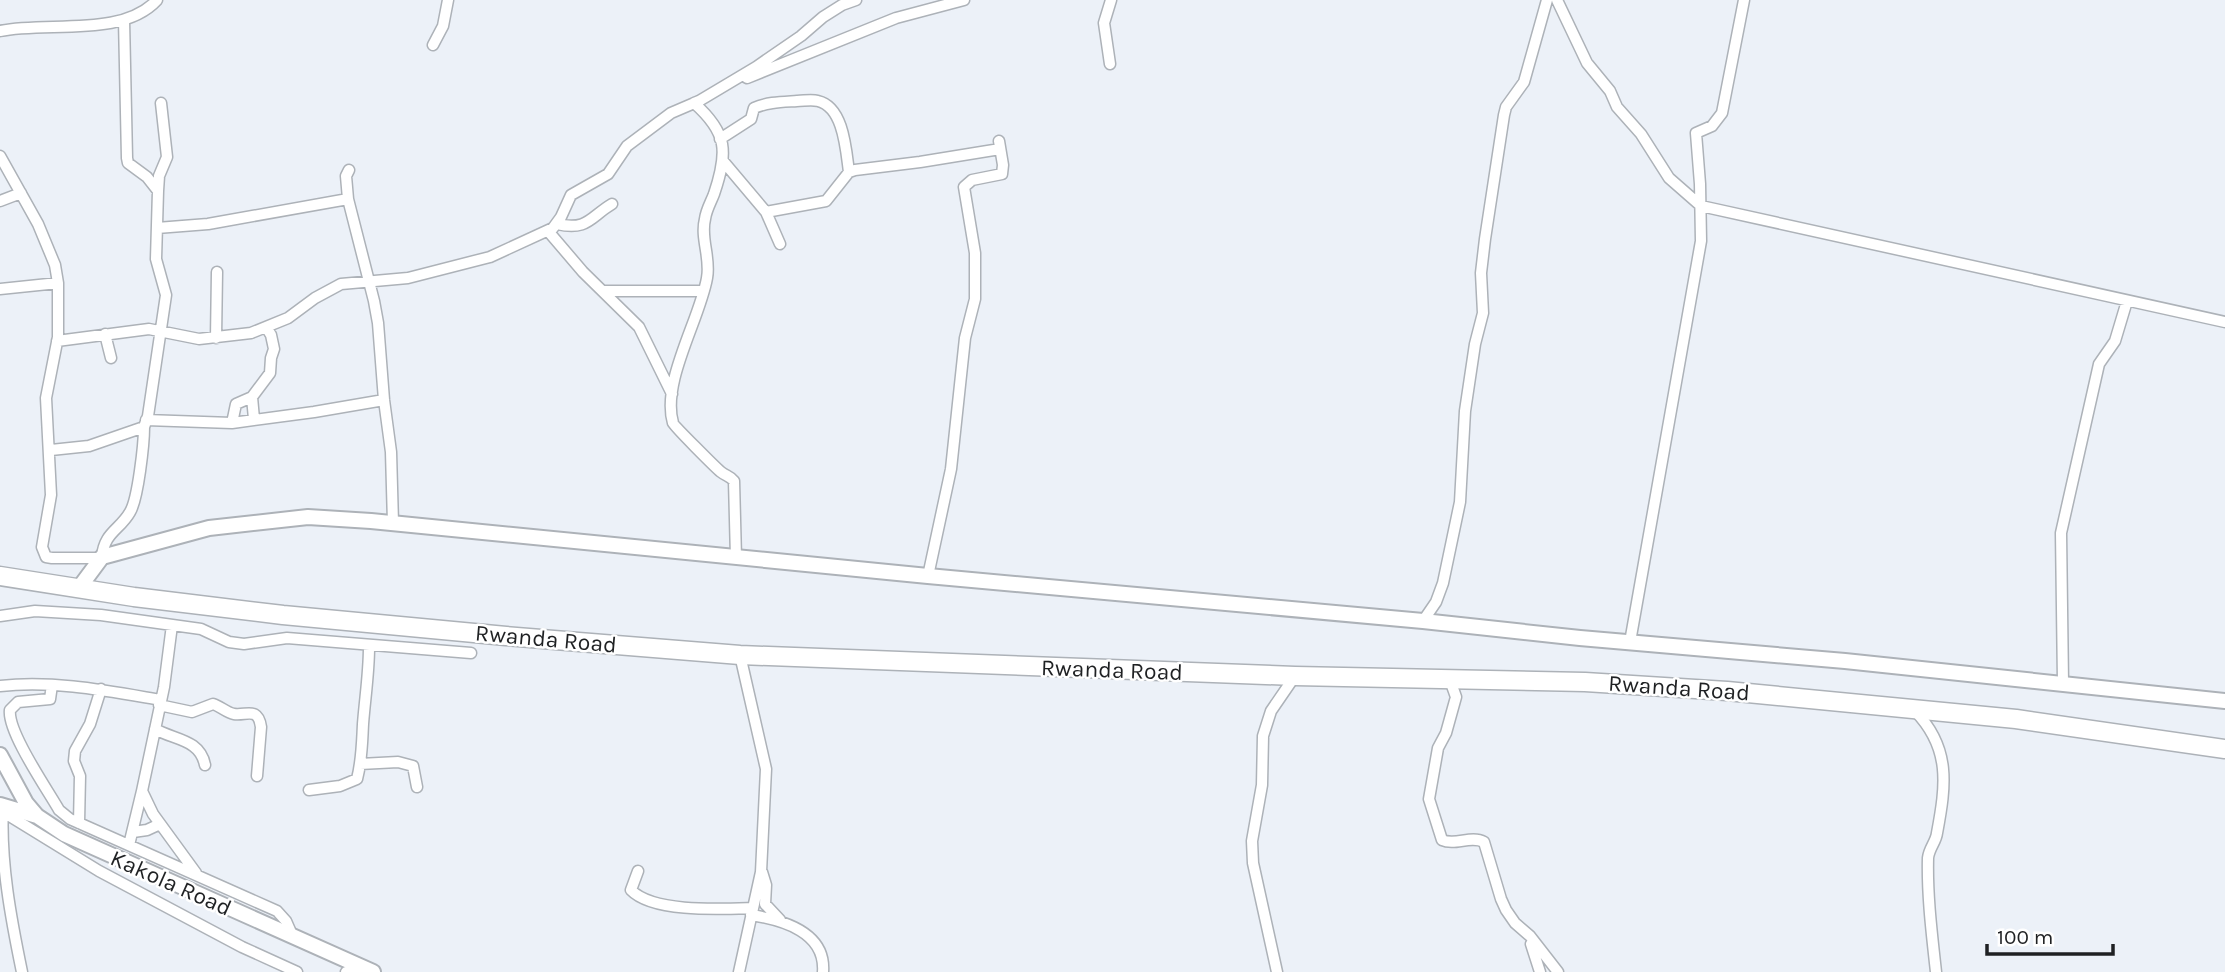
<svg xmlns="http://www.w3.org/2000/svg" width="2225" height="972" viewBox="0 0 2225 972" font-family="Karla,sans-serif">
<rect width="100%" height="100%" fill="#ecf1f8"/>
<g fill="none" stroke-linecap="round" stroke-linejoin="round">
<g stroke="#adb2b8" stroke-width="13">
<path id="street" d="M1557 0 1587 63 1610 91 1617 107 1641 134 1669 178 1701 206 2225 322
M124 20 127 158 128 163 147 177 158 191
M0 31C47 21 122 38 157 0
M433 45 443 26 448 0
M1110 64 1104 23 1111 0
M747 78 896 18 964 0
M699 101 694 103C728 133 728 152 714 194 711 202 706 210 705 219 700 238 711 258 707 278 700 319 661 382 673 423 674 426 716 468 721 472 726 476 730 476 734 481L736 558
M720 139 751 119 754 108C768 102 782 102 797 101 804 101 811 99 818 101 844 107 846 151 849 172
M0 156 38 224 55 265 58 283V337L46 398 51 495 42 547 46 557 52 558H101
M723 161 766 212 780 244
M349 170 346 176 348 199 374 301 378 323 384 400 391 452 393 523
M0 201 21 193
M766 212 826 201 849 172 855 170 920 162 1000 149
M557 224C588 231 590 217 612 204
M157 228 208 224 348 199
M548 231 583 272 639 327 672 394
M0 289 58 283
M604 291H703
M105 334 111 358
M216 338 217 272
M57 341 149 329 199 339 251 333 288 318 315 298 341 284 408 278 490 257 553 228 561 217 571 195 608 174 627 146 671 113 699 101 756 67 801 36 823 17 842 5 856 0
M252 397 254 419
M146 420 232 423 314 412 384 400
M232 423 236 404 252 397 270 373 271 358 274 349 271 335 266 327
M51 450 89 446 144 427 148 416 166 295 156 259 158 191 159 176 167 157 161 103
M102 557C104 532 120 530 130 512 138 499 144 444 144 427
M928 576 951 469 965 338 975 299V253L964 187 972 180 1002 174 1003 165 999 141
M0 616 35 611 101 615 201 629 229 642 244 644 287 638 471 653
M1423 621 1436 602 1443 583 1460 502 1465 411 1475 344 1483 313 1481 273 1485 239 1504 115 1506 107 1524 82 1547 0
M172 625 164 687 142 791 153 814 196 873
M1630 642 1701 241 1700 184 1696 133 1712 126 1722 113 1744 0
M1450 680 1456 697 1446 733 1438 748 1429 799 1442 840C1455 846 1471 835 1484 842L1501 899 1506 910 1515 923 1530 936 1558 972
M2063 683 2061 533 2099 364 2115 341 2127 301
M52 685 50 699 18 702 10 710C7 731 47 789 59 810L70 819 277 911 286 921 293 937
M0 686C54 680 108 691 161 700
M159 705 192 712 213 704C220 706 227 713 234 714 246 716 258 706 261 727L257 776
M1915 711C1951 748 1946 785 1937 833 1936 842 1929 848 1928 858 1927 896 1932 935 1936 972
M155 729C174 740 200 739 205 765
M360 764 398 762 413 766 417 787
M309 790 340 786 357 779C362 760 362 743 363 724 365 698 369 673 369 647
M3 807C0 861 11 919 22 972
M3 812 99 871 242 947 297 972
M79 823 80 776 74 761 75 751 90 724 101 689
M133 832 147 830 160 824
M129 845 142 791
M638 871 631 890C653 913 722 909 753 908
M762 872 766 885 765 904 780 920
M751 915C783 920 826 932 823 972
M1531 944 1540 972
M346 972 365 971
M739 972 761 872 766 769 740 655
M1277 972 1253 863 1252 841 1262 785 1263 736 1271 711 1295 676"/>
</g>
<g stroke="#adb2b8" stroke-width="18">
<path id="secondary" d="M79 588 102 557 209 528 308 517 371 521 928 576 1423 621 1580 638 1845 661 2225 701
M0 755 26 803 37 816 64 834 373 972
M0 805 37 816"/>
</g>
<g stroke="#adb2b8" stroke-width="21">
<path id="highway" d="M0 576 134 597 283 615 506 636 740 655 1295 676 1585 682 1727 691 2016 719 2225 749"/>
</g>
<use href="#street" stroke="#fff" stroke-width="10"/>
<use href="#secondary" stroke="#fff" stroke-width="14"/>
<use href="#highway" stroke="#fff" stroke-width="18"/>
</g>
<g text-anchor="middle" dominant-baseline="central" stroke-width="5" stroke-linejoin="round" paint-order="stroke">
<g font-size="23" fill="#1f2123" stroke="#fff">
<text transform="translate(546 639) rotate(5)">Rwanda Road</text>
<text transform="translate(1112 670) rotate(2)">Rwanda Road</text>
<text transform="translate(1679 688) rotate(4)">Rwanda Road</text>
<text transform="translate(171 883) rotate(24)">Kakola Road</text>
</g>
</g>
<path d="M1987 944v10h126v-10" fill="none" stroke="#1f2123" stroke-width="3.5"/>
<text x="1997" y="944" font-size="21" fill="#1f2123" stroke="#ffffff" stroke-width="5" paint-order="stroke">100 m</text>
</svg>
